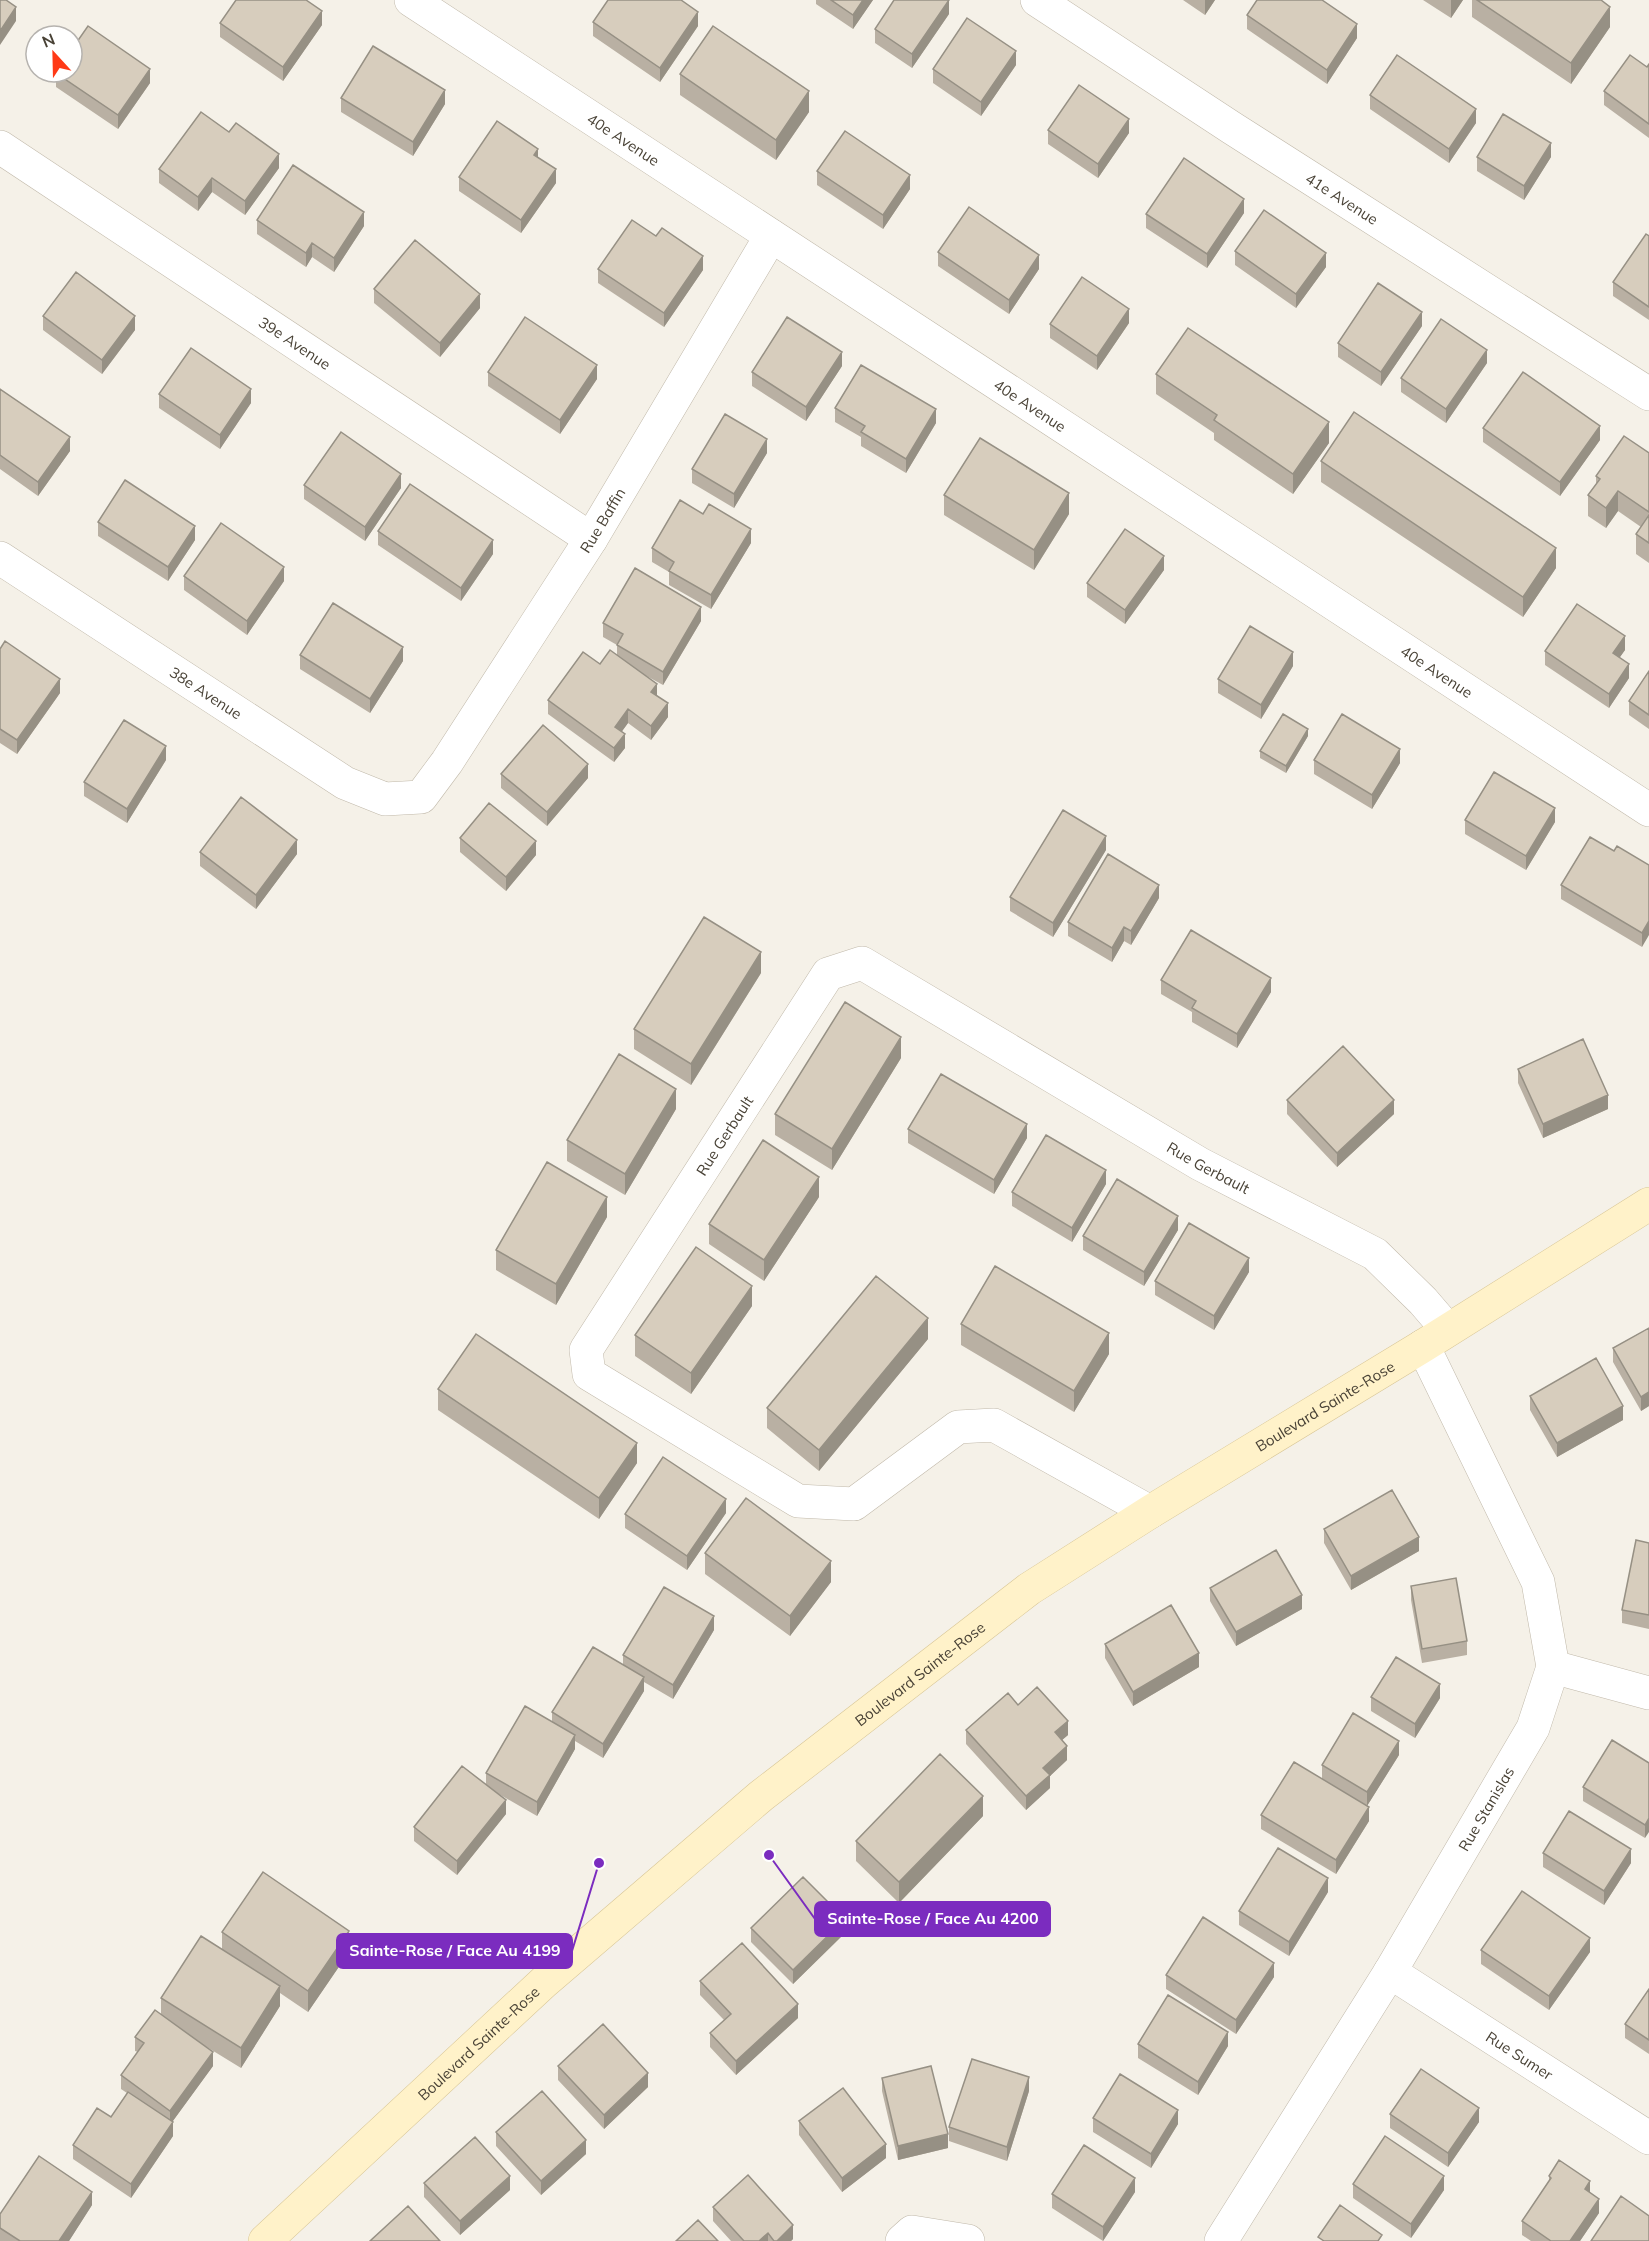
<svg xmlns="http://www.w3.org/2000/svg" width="1649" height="2241" viewBox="0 0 1649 2241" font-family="Mulish,sans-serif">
<rect width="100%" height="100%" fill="#f5f1e8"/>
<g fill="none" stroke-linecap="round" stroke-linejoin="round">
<g stroke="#c1b9aa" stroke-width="34">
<g id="street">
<path id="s1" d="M411 0 1649 810"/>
<path id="s2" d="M1037 0 1232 128 1649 394"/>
<path id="s3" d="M0 147 591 539"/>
<path id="s4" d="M0 558 345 783 385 799 421 797 447 762 591 539 771 236"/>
<path id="s5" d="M1150 1512 994 1425 958 1427 854 1504 798 1501 589 1374 586 1350 828 974 862 963 1200 1164 1375 1254 1423 1301 1447 1329"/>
<path d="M1553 1667 1649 1693"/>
<path id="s6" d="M1390 1972 1649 2138"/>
<path d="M902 2241 912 2232 968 2241"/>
<path id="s7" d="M1221 2241 1390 1972 1533 1728 1553 1667 1538 1582 1423 1346"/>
</g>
</g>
<g stroke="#d8c696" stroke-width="34">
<g id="secondary">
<path id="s8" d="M265 2241 544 1982 761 1796 1029 1589 1150 1512 1423 1346 1649 1204"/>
</g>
</g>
<use href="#street" stroke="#fff" stroke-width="33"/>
<use href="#secondary" stroke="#fff2c9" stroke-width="33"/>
</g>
<path fill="#b9b0a3" d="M816 0H873L853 29 816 4Z
M1183 0H1215L1205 15Z
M1423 0H1463L1451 18Z
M1472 0H1601L1610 27 1571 84 1472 17Z
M949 14 912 68 875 43V29Z
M1247 15 1357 38 1327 84 1247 29Z
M593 22 698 26 660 82 593 36Z
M220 23 322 25 283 81 220 37Z
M1649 64V138L1604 105V91L1647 67Z
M1016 65 981 116 933 83V69Z
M56 73 150 83 118 129 56 87Z
M680 74 809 112 776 160 680 95Z
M1370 95 1476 123 1449 163 1370 109Z
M341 98 445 104 413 156 341 112Z
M1048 130 1129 133 1098 178 1048 144Z
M538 157 556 183 521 233 459 191V177Z
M1477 157H1551L1524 200 1477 171Z
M279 168 245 215 212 192 198 211 159 183V169Z
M817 171 910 189 883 229 817 185Z
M1244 213 1207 268 1146 228V214Z
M257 220 364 226 334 272 312 257 306 267 257 234Z
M1649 236V320L1613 296V282Z
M1235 251 1326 267 1296 308 1235 265Z
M938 252 1039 269 1009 314 938 266Z
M598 269 703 270 664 327 598 283Z
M374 289 480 308 440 357 374 303Z
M43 316 135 330 102 374 43 330Z
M1129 323 1097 370 1050 338V324Z
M1422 326 1381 386 1338 357V343Z
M1487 363 1446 423 1401 392V378Z
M842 366 806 421 752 386V372Z
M488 372 597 379 560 434 488 386Z
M1156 374 1329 443 1293 494 1214 440V433L1156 394Z
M0 389 70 451 38 496 0 469Z
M159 394 251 403 220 449 159 408Z
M835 408 936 423 906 473 861 446V437L835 422Z
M1483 428 1600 440 1560 496 1483 442Z
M767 453 734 508 692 483V469Z
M1649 453V563L1636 554V534L1641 527 1618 511 1606 528 1588 516V495L1596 484V476Z
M1321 461 1556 568 1523 617 1321 482Z
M304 485 401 488 365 541 304 499Z
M944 495 1069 514 1034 570 944 515Z
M98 522 195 540 168 581 98 536Z
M378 531 493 554 461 601 378 545Z
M751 543 711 609 669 585V572L652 562V548Z
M1164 570 1125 624 1087 597V583Z
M184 576 284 581 247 635 184 590Z
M701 621 663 685 641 673 657 696 668 717 651 740 628 723 622 731 625 748 614 762 548 714V700L600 664 617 655V645L603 637V623Z
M0 649 60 693 17 754 0 743Z
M1625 650 1619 658 1629 678 1609 708 1545 665V651Z
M300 655 403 661 370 713 300 669Z
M1293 666 1261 719 1218 693V679Z
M1649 671V729L1629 715V701Z
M1308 736 1286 773 1260 758V751Z
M166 760 127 823 84 796V782Z
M1314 760 1400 763 1372 809 1314 774Z
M501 774 588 778 547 826 501 788Z
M1465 820 1555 822 1526 870 1465 834Z
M460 838 536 855 506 891 460 852Z
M1106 850 1053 937 1010 911V897Z
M1614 851 1649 865 1642 947 1561 899V885Z
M200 852 297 854 256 909 200 866Z
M1159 898 1131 945 1124 941 1112 962 1068 936V922Z
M761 973 691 1085 634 1049V1029Z
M1161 980 1271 992 1237 1048 1192 1022V1012L1161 994Z
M901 1058 832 1170 775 1135V1114Z
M1518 1069 1608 1109 1543 1138 1518 1083Z
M1287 1100 1394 1114 1337 1167 1287 1114Z
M676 1109 625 1195 567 1161V1140Z
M908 1129 1027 1138 994 1194 908 1143Z
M1106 1184 1072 1242 1012 1206V1192Z
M819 1197 764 1281 709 1244V1224Z
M607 1217 556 1305 496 1270V1250Z
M1178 1230 1144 1286 1083 1250V1236Z
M1249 1272 1214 1330 1155 1295V1281Z
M752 1306 691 1394 635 1356V1335Z
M961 1324 1109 1354 1074 1412 961 1345Z
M1649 1328V1406L1641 1411 1613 1362V1348Z
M928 1339 819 1471 767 1428V1408Z
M438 1389 637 1463 599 1519 438 1410Z
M1530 1396 1623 1420 1557 1457 1530 1410Z
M726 1513 687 1570 625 1528V1514Z
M1324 1529 1419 1551 1351 1590 1324 1543Z
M1649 1543V1629L1622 1623V1610Z
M705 1553 831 1582 790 1636 705 1574Z
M1411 1586 1467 1641V1655L1422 1663 1411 1600Z
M1210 1588 1302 1609 1236 1646 1210 1601Z
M714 1630 673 1699 644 1682V1691L603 1758 575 1741V1749L537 1816 497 1793 506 1814 457 1875 414 1841V1827L486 1785V1773L552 1722V1712L623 1665V1655Z
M1105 1644 1199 1667 1133 1706 1105 1658Z
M1371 1697 1440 1698 1415 1738 1371 1711Z
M1018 1705 1068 1735 1062 1740 1067 1760 1050 1776V1788L1026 1810 966 1744V1730Z
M1399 1755 1367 1806 1369 1821 1336 1874 1261 1829V1815L1322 1779V1765Z
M1649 1763 1645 1838 1583 1801V1787Z
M983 1816 899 1903 856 1861V1841Z
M1543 1853 1631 1863 1604 1905 1543 1867Z
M1328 1892 1289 1956 1239 1925V1911Z
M751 1928 845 1933 793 1984 751 1942Z
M222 1932 349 1952 308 2012 280 1993V2006L241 2068 197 2041 213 2066 172 2122 173 2136 131 2198 73 2159V2145L111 2117 127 2093 121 2089V2075L138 2052 135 2051V2037L161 2014V1998L222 1949Z
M1481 1950 1590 1952 1549 2010 1481 1964Z
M1166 1975 1274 1977 1236 2034 1166 1989Z
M700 1981 798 2018 736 2075 710 2047V2033L724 2020 700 1995Z
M1649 1989V2054L1625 2038V2024Z
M1138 2044 1228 2046 1198 2095 1138 2058Z
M558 2066 648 2087 604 2129 558 2080Z
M882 2078 948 2148 898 2160 882 2091Z
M1029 2091 1007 2161 949 2141V2127Z
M1390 2114 1479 2122 1448 2167 1390 2128Z
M1093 2118 1178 2124 1151 2168 1093 2132Z
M799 2121 886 2158 842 2192 799 2135Z
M496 2132 586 2154 541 2195 496 2146Z
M1549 2176 1590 2193 1599 2213 1580 2241H1531L1522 2235V2221L1549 2181Z
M424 2183 510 2190 460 2235 424 2197Z
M1353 2184 1444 2190 1411 2238 1353 2198Z
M1135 2192 1103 2241 1052 2208V2194Z
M92 2205 69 2241H0V2214Z
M713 2207 793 2239 791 2241H731L713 2221Z"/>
<path fill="#969084" d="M863 0H873L853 29V15Z
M949 0V14L912 68V54Z
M1205 0H1215L1205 15Z
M1451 0H1463L1451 18Z
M16 7V21L0 45V31Z
M1610 7V27L1571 84V63Z
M322 11V25L283 81V67Z
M698 12V26L660 82V68Z
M1357 24V38L1327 84V70Z
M1016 51V65L981 116V102Z
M150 69V83L118 129V115Z
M445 90V104L413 156V142Z
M809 91V112L776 160V140Z
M1476 109V123L1449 163V149Z
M1129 119V133L1098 178V164Z
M1551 143V157L1524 200V186Z
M538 149V163L534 155Z
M279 154V168L245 215V201Z
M556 169V183L521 233V220Z
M910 175V189L883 229V215Z
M212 178V192L198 211V197Z
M1244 199V213L1207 268V254Z
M364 212V226L334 272V258Z
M312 243V257L306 267V253Z
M1326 253V267L1296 308V294Z
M1039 255V269L1009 314V300Z
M703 256V270L664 327V313Z
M480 294V308L440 357V343Z
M1129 309V323L1097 370V356Z
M1422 312V326L1381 386V372Z
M135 316V330L102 374V360Z
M1487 350V363L1446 423V409Z
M842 352V366L806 421V407Z
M597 365V379L560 434V420Z
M251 389V403L220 449V435Z
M936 409V423L906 473V459Z
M1329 422V443L1293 494V474Z
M1600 426V440L1560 496V482Z
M70 437V451L38 496V482Z
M767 439V453L734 508V494Z
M401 474V488L365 541V527Z
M1618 491V511L1606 528V508Z
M1069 493V514L1034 570V550Z
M195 526V540L168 581V567Z
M751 529V543L711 609V595Z
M493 540V554L461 601V588Z
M1556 548V568L1523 617V597Z
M1164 556V570L1125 624V610Z
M284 567V581L247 635V621Z
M701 607V621L663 685V672Z
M1625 636V650L1613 667V653Z
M403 647V661L370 713V699Z
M1293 652V666L1261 719V705Z
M1629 664V678L1609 708V694Z
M60 679V693L17 754V740Z
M657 684V698L651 692Z
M668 703V717L651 740V726Z
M628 709V723L615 741V727Z
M1308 729V736L1286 773V766Z
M625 734V748L614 762V748Z
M166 746V760L127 823V809Z
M1400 749V763L1372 809V795Z
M588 764V778L547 826V812Z
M1555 808V822L1526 870V856Z
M1106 836V850L1053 937V923Z
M297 840V854L256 909V895Z
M536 841V855L506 891V877Z
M1159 885V898L1131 945V931Z
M1649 921V935L1642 947V933Z
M1124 927V941L1112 962V948Z
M761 952V973L691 1085V1064Z
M1271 978V992L1237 1048V1034Z
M901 1037V1058L832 1170V1149Z
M676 1089V1109L625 1195V1174Z
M1608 1095V1109L1543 1138V1124Z
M1394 1100V1114L1337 1167V1153Z
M1027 1124V1138L994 1194V1180Z
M1106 1170V1184L1072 1242V1228Z
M819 1177V1197L764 1281V1260Z
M607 1197V1217L556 1305V1284Z
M1178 1216V1230L1144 1286V1272Z
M1249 1258V1272L1214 1330V1316Z
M752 1286V1306L691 1394V1373Z
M928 1318V1339L819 1471V1450Z
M1109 1333V1354L1074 1412V1391Z
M1649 1392V1406L1641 1411V1397Z
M1623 1406V1420L1557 1457V1443Z
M637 1443V1463L599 1519V1498Z
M726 1499V1513L687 1570V1556Z
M1419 1537V1551L1351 1590V1576Z
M831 1561V1582L790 1636V1616Z
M1302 1595V1609L1236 1646V1632Z
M714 1616V1630L673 1699V1685Z
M1199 1653V1667L1133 1706V1692Z
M644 1677V1691L603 1758V1744Z
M1440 1684V1698L1415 1738V1724Z
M1068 1721V1735L1055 1746V1732Z
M575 1735V1749L537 1816V1802Z
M1399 1741V1755L1367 1806V1792Z
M1067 1746V1760L1050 1776V1788L1026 1810V1796L1043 1768Z
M983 1796V1816L899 1903V1882Z
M506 1800V1814L457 1875V1861Z
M1369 1807V1821L1336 1874V1860Z
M1649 1818V1832L1645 1838V1825Z
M1631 1849V1863L1604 1905V1891Z
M1328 1878V1892L1289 1956V1942Z
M845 1919V1933L793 1984V1970Z
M349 1931V1952L308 2012V1991Z
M1590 1938V1952L1549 2010V1996Z
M1274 1963V1977L1236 2034V2020Z
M280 1986V2006L241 2068V2048Z
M798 2004V2018L736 2075V2061Z
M1228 2032V2046L1198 2095V2082Z
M213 2052V2066L170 2125V2111Z
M648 2073V2087L604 2129V2115Z
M1029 2077V2091L1007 2161V2147Z
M1479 2108V2122L1448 2167V2153Z
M1178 2110V2124L1151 2168V2154Z
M173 2122V2136L131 2198V2184Z
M948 2134V2148L898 2160V2146Z
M586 2140V2154L541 2195V2181Z
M886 2144V2158L842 2192V2178Z
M510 2176V2190L460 2235V2221Z
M1444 2176V2190L1411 2238V2224Z
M1135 2178V2192L1103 2241V2227Z
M1590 2181V2195L1585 2189Z
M92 2192V2205L69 2241H59Z
M1599 2199V2213L1580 2241H1570Z
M793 2225V2239L791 2241H777Z
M768 2233V2241H759Z"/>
<path fill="#d7cdbd" stroke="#969084" stroke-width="1.5" d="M0 0H6L16 7 0 31Z
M236 0H306L322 11 283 67 220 23Z
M608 0H681L698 12 660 68 593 22Z
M831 0H863L853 15Z
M894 0H949L912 54 875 29Z
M1257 0H1322L1357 24 1327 70 1247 15Z
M1477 0H1601L1610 7 1571 63Z
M967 18 1016 51 981 102 933 69Z
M88 26 150 69 118 115 56 73 72 72V49Z
M713 26 809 91 776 140 680 74Z
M373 46 445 90 413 142 341 98Z
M1397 55 1476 109 1449 149 1370 95Z
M1630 55 1647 67 1649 64V124L1604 91Z
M1079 85 1129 119 1098 164 1048 130Z
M201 112 229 132 236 123 279 154 245 201 212 178 198 197 159 169Z
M1503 114 1551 143 1524 186 1477 157Z
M497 121 538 149 534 155 556 169 521 220 459 177Z
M845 131 910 175 883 215 817 171Z
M1184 158 1244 199 1207 254 1146 214Z
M293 165 364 212 334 258 312 243 306 253 257 220Z
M969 207 1039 255 1009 300 938 252Z
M1264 210 1326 253 1296 294 1235 251Z
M632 220 656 236 662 228 703 256 664 313 598 269Z
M1646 234 1649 236V307L1613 282Z
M415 240 480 294 440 343 374 289Z
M76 272 135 316 102 360 43 316Z
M1082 277 1129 309 1097 356 1050 324Z
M1378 283 1422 312 1381 372 1338 343Z
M525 317 597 365 560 420 488 372Z
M787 317 842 352 806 407 752 372Z
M1441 319 1487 350 1446 409 1401 378Z
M1188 328 1329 422 1293 474 1214 420 1217 415 1156 374Z
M191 348 251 389 220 435 159 394Z
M861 365 936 409 906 459 861 432 865 426 835 408Z
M1523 372 1600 426 1560 482 1483 428Z
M0 389 70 437 38 482 0 455Z
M1354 412 1556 548 1523 597 1321 461Z
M725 414 767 439 734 494 692 469Z
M341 432 401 474 365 527 304 485Z
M1624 436 1649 453V512L1618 491 1606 508 1588 495 1600 479 1596 476Z
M980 438 1069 493 1034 550 944 495Z
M125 480 195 526 168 567 98 522Z
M410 484 493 540 461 588 378 531Z
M680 500 703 514 709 504 751 529 711 595 669 571 674 562 652 548Z
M1649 515V543L1636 534Z
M221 523 284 567 247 621 184 576Z
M1125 529 1164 556 1125 610 1087 583Z
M635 568 701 607 663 672 617 645 623 634 603 623Z
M333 603 403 647 370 699 300 655Z
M1577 604 1625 636 1613 653 1629 664 1609 694 1545 651Z
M1250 626 1293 652 1261 705 1218 679Z
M5 641 60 679 17 740 0 729V649Z
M610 650 657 684 651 692 668 703 651 726 628 709 615 727 625 734 614 748 548 700 583 652 600 664Z
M1649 671V715L1629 701Z
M1283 714 1308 729 1286 766 1260 751Z
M1342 714 1400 749 1372 795 1314 760Z
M124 720 166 746 127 809 84 782Z
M543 725 588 764 547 812 501 774Z
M1494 772 1555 808 1526 856 1465 820Z
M241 797 297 840 256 895 200 852Z
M489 803 536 841 506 877 460 838Z
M1063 810 1106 836 1053 923 1010 897Z
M1590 837 1614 851 1617 846 1649 865V921L1642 933 1561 885Z
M1108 854 1159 885 1131 931 1124 927 1112 948 1068 922Z
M704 917 761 952 691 1064 634 1029Z
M1191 930 1271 978 1237 1034 1192 1008 1196 1001 1161 980Z
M845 1002 901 1037 832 1149 775 1114Z
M1583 1039 1608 1095 1543 1124 1518 1069Z
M1343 1046 1394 1100 1337 1153 1287 1100Z
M619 1054 676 1089 625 1174 567 1140Z
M941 1074 1027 1124 994 1180 908 1129Z
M1046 1135 1106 1170 1072 1228 1012 1192Z
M763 1140 819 1177 764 1260 709 1224Z
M547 1162 607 1197 556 1284 496 1250Z
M1117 1179 1178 1216 1144 1272 1083 1236Z
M1189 1223 1249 1258 1214 1316 1155 1281Z
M696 1247 752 1286 691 1373 635 1335Z
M995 1266 1109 1333 1074 1391 961 1324Z
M876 1276 928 1318 819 1450 767 1408Z
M1649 1328V1392L1641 1397 1613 1348Z
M476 1334 637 1443 599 1498 438 1389Z
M1596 1358 1623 1406 1557 1443 1530 1396Z
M663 1457 726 1499 687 1556 625 1514Z
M1392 1490 1419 1537 1351 1576 1324 1529Z
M746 1498 831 1561 790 1616 705 1553Z
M1636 1540 1649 1543V1615L1622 1610Z
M1276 1550 1302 1595 1236 1632 1210 1588Z
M1456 1578 1467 1641 1422 1649 1411 1586Z
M664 1587 714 1616 673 1685 623 1655Z
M1171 1605 1199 1653 1133 1692 1105 1644Z
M593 1647 644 1677 603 1744 552 1712Z
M1396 1657 1440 1684 1415 1724 1371 1697Z
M1037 1687 1068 1721 1055 1732 1067 1746 1043 1768 1050 1775 1026 1796 966 1730 1008 1693 1018 1705Z
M525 1706 575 1735 537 1802 486 1773Z
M1353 1713 1399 1741 1367 1792 1322 1765Z
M1612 1740 1649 1763V1818L1645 1825 1583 1787Z
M940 1754 983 1796 899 1882 856 1841Z
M1294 1762 1369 1807 1336 1860 1261 1815Z
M462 1766 506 1800 457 1861 414 1827Z
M1569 1811 1631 1849 1604 1891 1543 1853Z
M1278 1848 1328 1878 1289 1942 1239 1911Z
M263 1872 349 1931 308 1991 222 1932Z
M803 1877 845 1919 793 1970 751 1928Z
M1522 1891 1590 1938 1549 1996 1481 1950Z
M1203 1917 1274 1963 1236 2020 1166 1975Z
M201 1936 280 1986 241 2048 161 1998Z
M742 1943 798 2004 736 2061 710 2033 731 2014 700 1981Z
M1649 1989V2040L1625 2024Z
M1168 1995 1228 2032 1198 2082 1138 2044Z
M155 2010 213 2052 170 2111 121 2075 144 2043 135 2037Z
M603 2024 648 2073 604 2115 558 2066Z
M972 2059 1029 2077 1007 2147 949 2127Z
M931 2066 948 2134 898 2146 882 2078Z
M1421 2069 1479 2108 1448 2153 1390 2114Z
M1120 2074 1178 2110 1151 2154 1093 2118Z
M843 2088 886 2144 842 2178 799 2121Z
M542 2091 586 2140 541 2181 496 2132Z
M128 2092 173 2122 131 2184 73 2145 97 2108 111 2117Z
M1385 2136 1444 2176 1411 2224 1353 2184Z
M475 2137 510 2176 460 2221 424 2183Z
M1084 2145 1135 2178 1103 2227 1052 2194Z
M39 2156 92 2192 59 2241H20L0 2228V2214Z
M1559 2160 1590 2181 1585 2189 1599 2199 1570 2241H1551L1522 2221 1551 2178 1549 2176Z
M748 2175 793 2225 777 2241H774L768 2233 759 2241H744L713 2207Z
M1621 2196 1649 2216V2241H1591Z
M1340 2205 1382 2235 1378 2241H1324L1318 2237Z
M408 2206 440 2241H370Z
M698 2220 718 2241H676Z"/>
<g text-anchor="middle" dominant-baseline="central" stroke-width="4.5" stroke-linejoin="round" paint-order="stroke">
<g font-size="15" fill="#494236" stroke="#fff">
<text stroke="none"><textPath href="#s1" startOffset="254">40e Avenue</textPath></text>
<text stroke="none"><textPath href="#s2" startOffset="364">41e Avenue</textPath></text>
<text stroke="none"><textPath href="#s3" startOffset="354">39e Avenue</textPath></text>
<text stroke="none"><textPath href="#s1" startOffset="740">40e Avenue</textPath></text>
<text stroke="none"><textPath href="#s4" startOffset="822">Rue Baffin</textPath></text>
<text stroke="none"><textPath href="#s1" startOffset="1226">40e Avenue</textPath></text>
<text stroke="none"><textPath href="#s4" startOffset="246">38e Avenue</textPath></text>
<text stroke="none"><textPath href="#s5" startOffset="924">Rue Gerbault</textPath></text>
<text stroke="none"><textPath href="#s5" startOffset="1554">Rue Gerbault</textPath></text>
<text stroke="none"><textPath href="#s8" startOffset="1353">Boulevard Sainte-Rose</textPath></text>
<text stroke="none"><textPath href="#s8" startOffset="867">Boulevard Sainte-Rose</textPath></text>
<text stroke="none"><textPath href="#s7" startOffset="507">Rue Stanislas</textPath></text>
<text stroke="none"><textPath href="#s8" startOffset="291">Boulevard Sainte-Rose</textPath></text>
<text stroke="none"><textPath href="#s6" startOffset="154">Rue Sumer</textPath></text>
</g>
</g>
<path fill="none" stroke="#7b2cbf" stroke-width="2" d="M769 1855L815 1919M599 1863L572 1951"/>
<g fill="#7b2cbf" stroke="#fff" stroke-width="2">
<circle cx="769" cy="1855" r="6"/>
<circle cx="599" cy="1863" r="6"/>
</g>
<g fill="#7b2cbf" stroke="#7b2cbf" stroke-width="2">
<rect x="815" y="1902" width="235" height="34" rx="6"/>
<rect x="337" y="1934" width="235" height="34" rx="6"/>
</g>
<g font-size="16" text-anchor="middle" font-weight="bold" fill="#fff">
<text x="933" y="1924">Sainte-Rose / Face Au 4200</text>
<text x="455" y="1956">Sainte-Rose / Face Au 4199</text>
</g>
<g transform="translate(54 54) rotate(338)"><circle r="28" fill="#ffffff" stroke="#b6b3af" stroke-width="1.5"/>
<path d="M0-4.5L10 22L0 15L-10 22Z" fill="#ff3916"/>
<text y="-9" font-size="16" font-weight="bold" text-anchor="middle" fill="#494236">N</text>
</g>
</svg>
